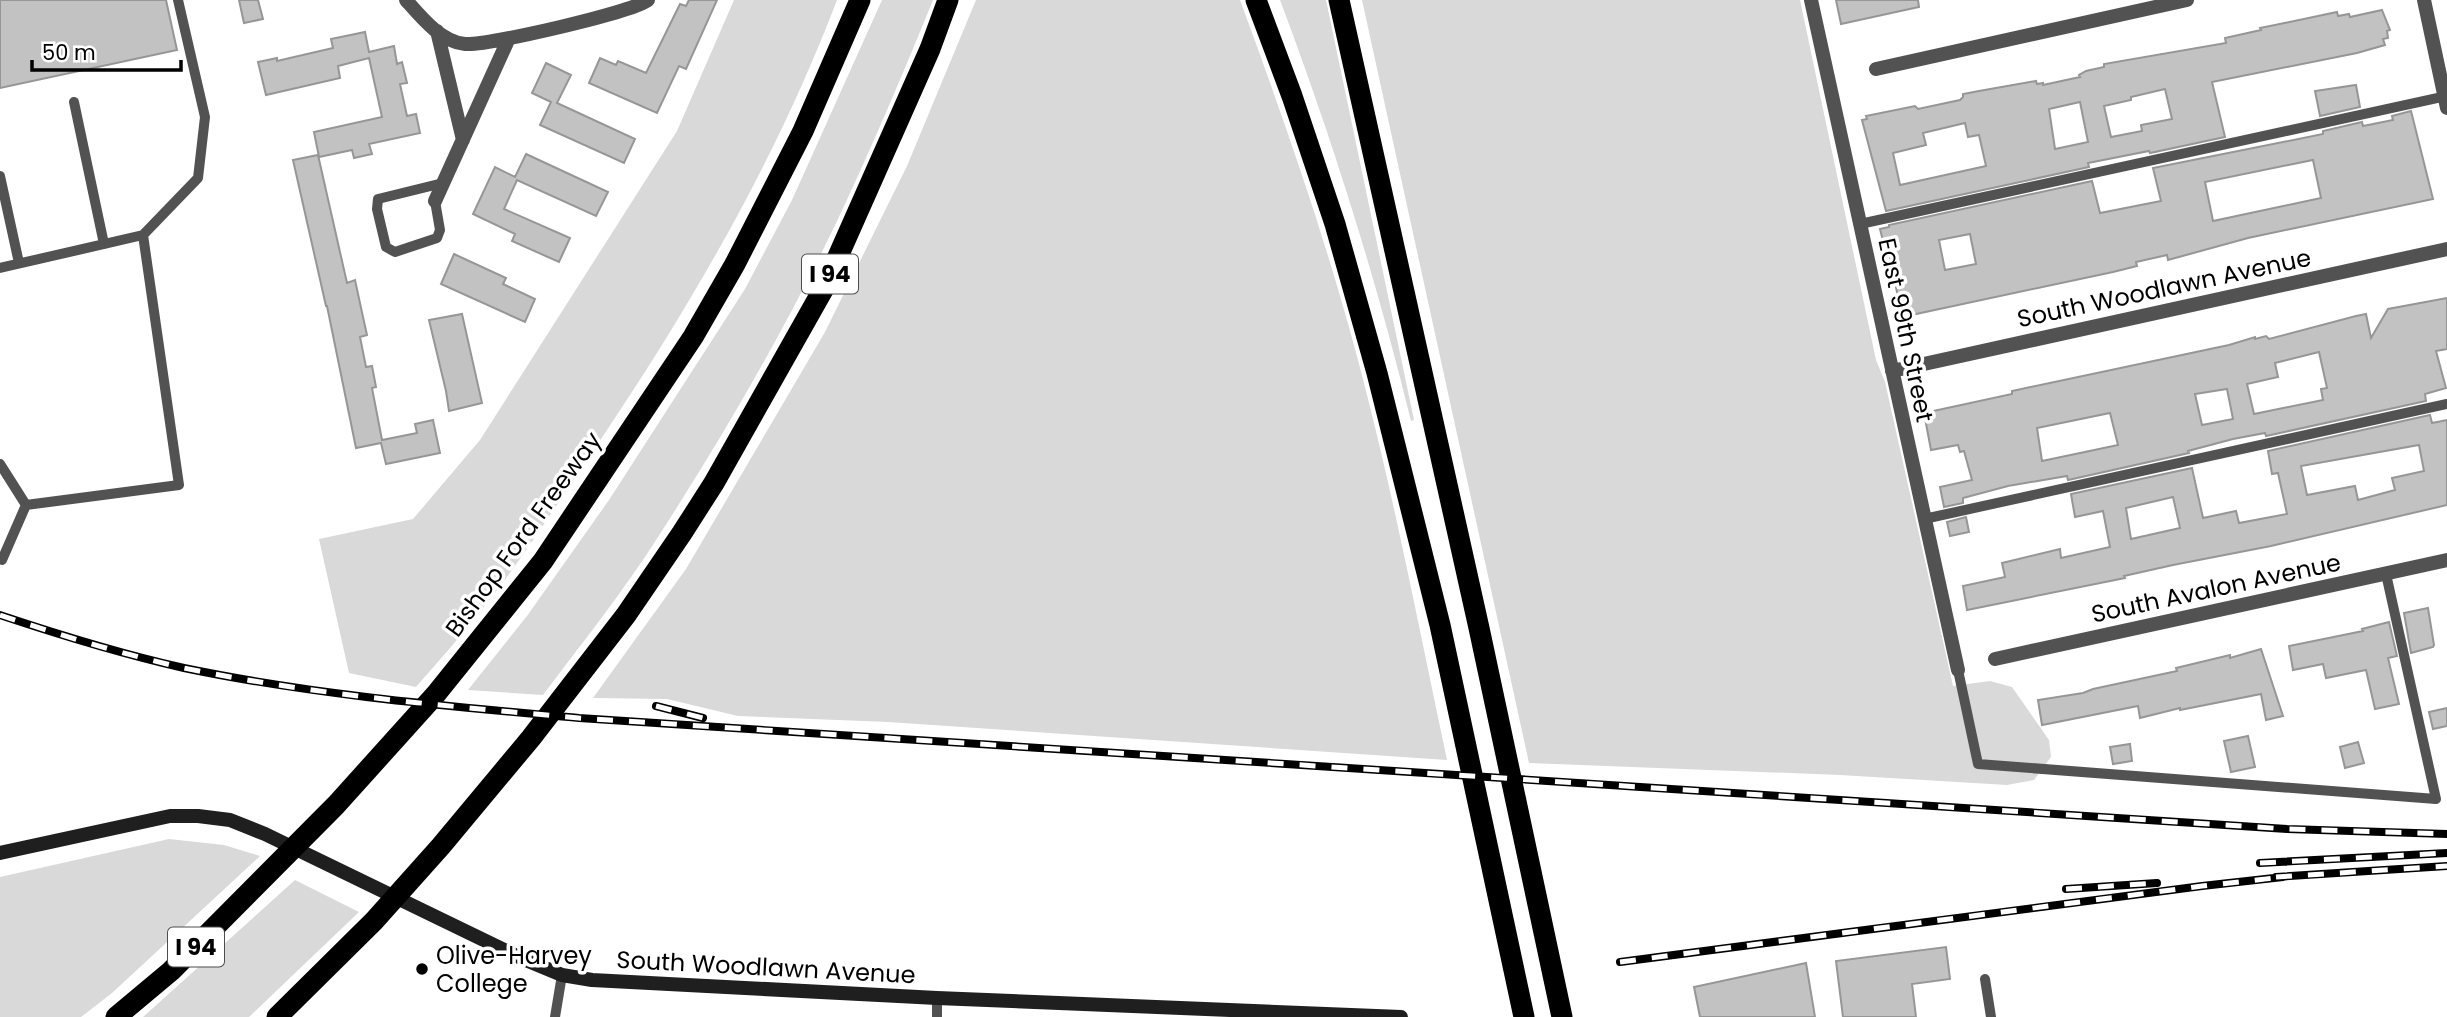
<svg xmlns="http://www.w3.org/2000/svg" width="2447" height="1017" viewBox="0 0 2447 1017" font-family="Poppins,sans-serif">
<rect width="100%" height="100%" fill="#fff"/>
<path fill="#d9d9d9" d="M734 0H837C779 153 696 297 605 433 571 484 537 536 501 585 474 621 445 654 416 687L349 673 319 539 413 519 480 440 677 131Z
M882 0H933C903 74 872 147 838 219 786 328 724 435 658 537 623 592 582 643 543 695L468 690 527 616 609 500 745 289 792 200Z
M976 0H1240C1276 98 1311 196 1340 296 1385 448 1414 605 1447 760L888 722 738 716 667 699 593 698 686 569 825 332 907 166Z
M1280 0H1326L1414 420 1411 421C1376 278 1332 138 1280 0Z
M1362 0H1800L1876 360 1885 382 1953 686 1990 681 2012 687 2049 740 2051 757 2034 780 2007 785 1840 775 1529 763Z
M169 839 224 845 260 856 112 993 81 1017H0V877Z
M295 880 359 912 249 1017H143Z"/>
<path fill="#c2c2c2" stroke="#969696" stroke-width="2" fill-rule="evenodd" d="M0 0H166L177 50 0 88Z
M239 0H258L263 19 244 23Z
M689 0H717L686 69 679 66 657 113 589 83 600 58 616 65 618 61 646 73 680 4 686 6Z
M1836 0H1918L1919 7 1841 24Z
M2382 10 2390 30 2387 31 2388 38 2383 39 2385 45 2357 53 2212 82 2225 137 2150 153 2149 151 2088 163 2089 167 1886 211 1862 120 1867 119 1866 116 1915 106 1918 109 1960 100 1963 97V94L1979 91 2036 81 2037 84 2043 83V85L2080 77 2079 75 2086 71 2104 67V64L2226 43 2225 38 2261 30 2260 28 2275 25 2337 12 2338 16 2349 14 2350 17ZM2165 89 2172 119 2141 125 2142 131 2111 137 2104 106 2131 100V97ZM2080 102 2088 142 2055 149 2049 109ZM1965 123 1968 137 1979 135 1986 166 1900 185 1893 153 1926 145 1923 133Z
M365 32 369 52 394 46 397 64 402 62 407 83 400 84 407 116 416 114 420 133 369 144 372 154 354 158 352 150 319 157 314 132 382 117 369 58 338 66 340 78 266 95 258 62 277 58V61L333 48 331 39Z
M546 63 571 75 557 103 635 139 624 163 540 125 551 102 532 93Z
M2356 85 2360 107 2320 116 2315 91Z
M2411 111 2433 199 2248 238 2168 260 2167 255 2136 262 2137 266 2113 272 1902 317 1888 248 1885 249 1880 229 1889 227V225L2092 181 2100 213 2161 201 2153 168 2323 134V131L2362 122 2363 126 2393 120 2392 116ZM2313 160 2321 198 2213 221 2205 182ZM1970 234 1976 264 1945 270 1939 240Z
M526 154 608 192 596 216 517 180 504 209 570 238 559 262 512 241 515 234 473 214 495 167 515 177Z
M318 155 347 283 355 280 363 317 367 335 360 337 366 367 372 366 376 387 372 388 382 440 417 433 415 424 433 420 440 453 386 464 381 443 356 448 327 306H326L293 160Z
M454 254 506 278 503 284 535 299 525 322 441 284Z
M2447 298V349L2436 351 2446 388 2425 394 2426 401 2266 436 2265 433 2233 439 2188 451 2189 453 2068 480 2067 476 2008 486 1963 498V503L1944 507 1940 487 1972 480 1964 451 1960 452 1958 445 1931 450 1924 413 2012 394V391L2229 345 2255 337V339L2266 336 2269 339 2356 316 2366 314 2371 338 2388 309ZM2319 352 2327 388 2321 389 2323 400 2254 414 2247 384 2278 377 2275 363ZM2227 389 2233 419 2202 425 2195 394ZM2110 413 2118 445 2042 461 2037 428Z
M462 314 482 403 449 411 446 391 429 320Z
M2430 415 2432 423 2447 420V505L2271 546 2173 565 2124 576 2125 578 1967 610 1963 586 2005 577 2002 563 2060 549 2061 558 2110 547 2103 511 2075 517 2071 494 2192 468 2203 518 2236 511 2239 523 2287 514 2278 473 2272 474 2268 451ZM2419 445 2424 471 2392 478 2395 490 2358 500 2355 486 2307 495 2301 466ZM2173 497 2180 528 2131 539 2126 508Z
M1966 517 1969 532 1950 536 1947 522Z
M2428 608 2434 645 2433 647 2411 653 2404 613Z
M2389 622 2397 656 2388 658 2399 704 2375 709 2366 670 2326 678 2323 664 2293 670 2289 646 2363 631 2362 629Z
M2261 649 2283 716 2266 720 2261 694 2180 710V708L2140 718 2138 706 2042 725 2038 700 2083 693 2093 689 2177 671 2176 668 2230 655V658Z
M2447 708V726L2433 729 2429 712Z
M2248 736 2255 767 2231 772 2224 741Z
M2358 742 2364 763 2345 768 2340 747Z
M2130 744 2132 761 2113 764 2110 747Z
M1946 947 1950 979 1912 984 1916 1017H1843L1836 961Z
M1806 963 1815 1017H1700L1694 987Z"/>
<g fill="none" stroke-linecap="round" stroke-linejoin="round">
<path stroke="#525252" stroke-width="10" d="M74 102 104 244
M0 176 19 263
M435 201 440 230 437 238 395 252 386 247 377 209 378 199 443 183
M1860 224 2447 96
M0 268 143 235 198 178 205 117 178 0
M0 464 26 505 179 485 143 235
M1924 519 2447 404
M0 559 2 560 26 505
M1958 670 1978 764 2436 799 2386 574
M1985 979 1991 1017
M555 1017 562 975
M937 1017V998"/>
<path stroke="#525252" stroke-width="14" d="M406 0C421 17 441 42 465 44 486 46 634 12 648 0
M1811 0 1958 670
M2424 0 2447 108
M437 31 463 140
M1876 69 2187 0
M435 201 509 38
M1892 371 2447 249
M1995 659 2447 560"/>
<path stroke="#1f1f1f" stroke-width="14" d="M0 853 170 816H198L230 820 265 834 521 958 562 975 592 980 937 998 1401 1017"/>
<path stroke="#000" stroke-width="21" d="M1256 0 1292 96 1335 224 1377 373 1440 625 1524 1017
M1339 0 1479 628 1562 1017
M116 1017 171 971 336 805 436 694 543 561 693 337 735 264 803 131 860 0
M277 1017 374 921 441 846 531 738 626 615 682 533 714 483 824 288 930 49 948 0"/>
<g stroke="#000" stroke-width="8">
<path id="rail" d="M0 615C60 635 122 654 184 668 314 695 447 706 579 718L2117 818 2287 829 2447 834
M656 706 703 718
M2260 863 2447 853
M2276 877 2447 866
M2066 889 2157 883
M1620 962 2202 886 2283 877"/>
</g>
<use href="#rail" stroke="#fff" stroke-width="5" stroke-dasharray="16" stroke-linecap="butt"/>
</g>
<circle fill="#000" stroke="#fff" stroke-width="2.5" cx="422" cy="969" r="7"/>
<g text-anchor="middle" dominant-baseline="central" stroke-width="7" stroke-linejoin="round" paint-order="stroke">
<g fill="#fff" stroke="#4c4c4c" stroke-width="2">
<rect x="802" y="254.5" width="56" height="39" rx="5"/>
<rect x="168" y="927.5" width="56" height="39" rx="5"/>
</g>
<g font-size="23" font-weight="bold" fill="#000">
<text x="830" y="274">I 94</text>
<text x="196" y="947">I 94</text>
</g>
<g font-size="24" fill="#000" stroke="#fff">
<text transform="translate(2164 288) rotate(-12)">South Woodlawn Avenue</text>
<text transform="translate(1906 330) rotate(78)">East 99th Street</text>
<text transform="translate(523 534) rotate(-54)">Bishop Ford Freeway</text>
<text transform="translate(2216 588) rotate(-12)">South Avalon Avenue</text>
<text transform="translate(766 967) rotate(3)">South Woodlawn Avenue</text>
</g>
<g font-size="24" fill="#000" stroke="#fff" text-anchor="start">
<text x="436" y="955">Olive-Harvey<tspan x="436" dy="28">College</tspan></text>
</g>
</g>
<path d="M32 60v10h149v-10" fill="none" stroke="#000000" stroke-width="3.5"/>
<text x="42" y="60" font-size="21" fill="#000000" stroke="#ffffff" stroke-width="5" paint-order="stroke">50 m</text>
</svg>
